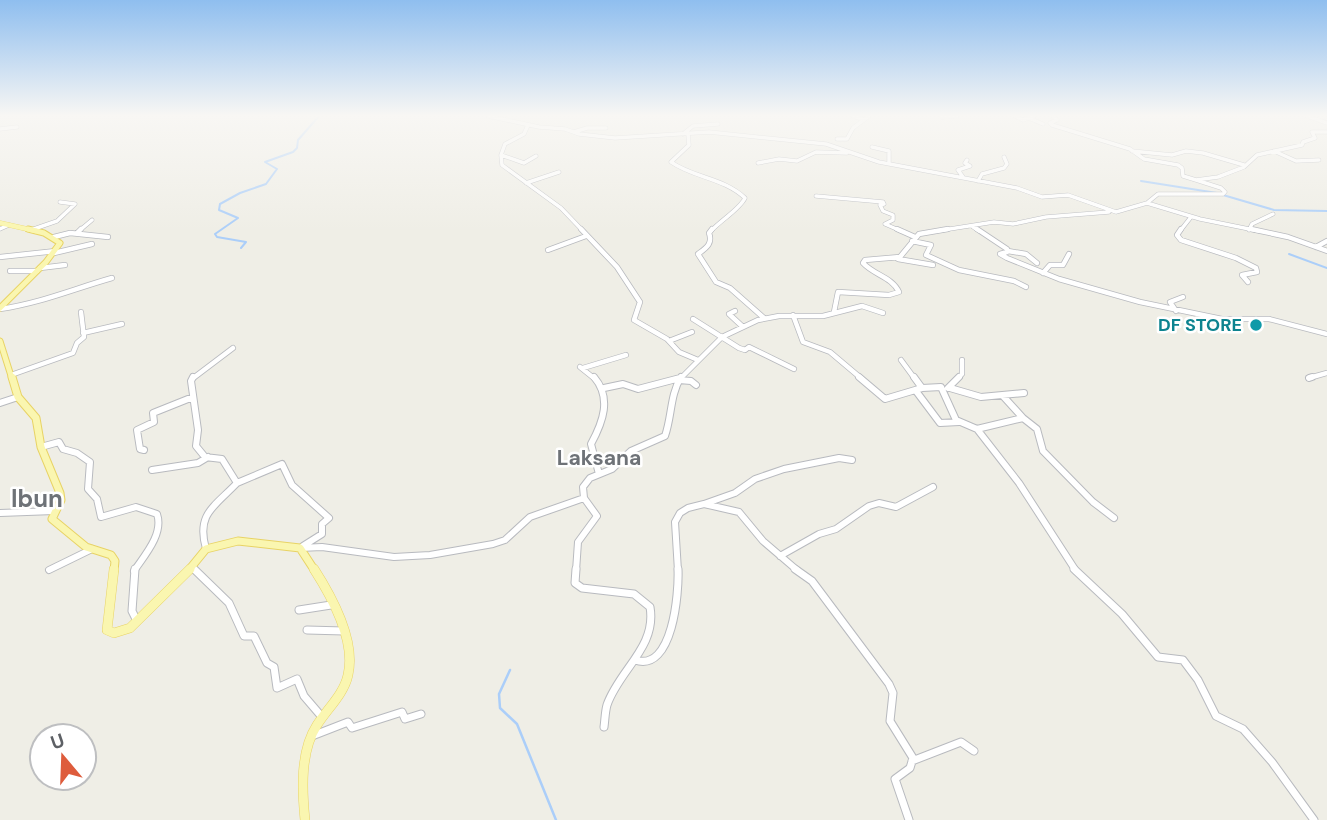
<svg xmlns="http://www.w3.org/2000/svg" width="1327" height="820" viewBox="0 0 1327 820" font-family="'DM Sans',sans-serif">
<rect width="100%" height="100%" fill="#efeee6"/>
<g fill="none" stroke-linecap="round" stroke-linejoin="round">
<path stroke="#abcef9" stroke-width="2" d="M1141 181 1217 193
M1223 195 1274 210 1327 211
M241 248 246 242 217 237 215 234 238 218 219 210 220 204 240 193 266 184 277 169 265 162 293 152 297 148 298 140 319 116
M1289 254 1327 268"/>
<path stroke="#abcef9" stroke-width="2.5" d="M510 670 499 694 500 708 517 724 556 820"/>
<g stroke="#b8babf" stroke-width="4.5">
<path id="minor-far3" d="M488 116 539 127 565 129 579 134 615 138 709 132 826 144 879 162 1017 188 1042 197 1068 195 1116 212 1147 203 1158 194H1223
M853 116 864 120
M1015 116 1023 120 1034 116
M1053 116 1057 120 1050 123 1052 125 1130 149 1144 159 1178 165 1182 168 1183 176 1196 180
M1307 116 1327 123
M942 117 957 116
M1031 119 1043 124
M528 125 524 134 505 144 501 155 502 165 561 208 583 231
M0 129 17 127
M574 132 587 128H606
M683 134 693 126 718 124
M688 134 689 145 671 162C694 178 724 178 745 198 740 209 721 220 711 231
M837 139H847L853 128 869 116
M872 147 889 151V164
M1132 151 1172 155 1186 151 1203 153 1244 165
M1274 151 1296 161 1319 160
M501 155 524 163 536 156
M758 163 779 159 797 161 816 152 847 153
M963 177 958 170 970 166 965 163 967 160
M978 181 982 174 1004 168 1007 164 1004 157
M526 183 559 172
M1223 194 1225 192 1221 188 1196 180 1218 177 1244 167 1257 155 1302 145 1303 142 1315 138 1312 132H1327
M816 196 883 202 884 204 880 205 883 211 893 215V220L885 224 901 231
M1147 203 1200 219 1259 231
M973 227 979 231
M0 229 9 225
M31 230 57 221 75 204 60 202
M1249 230 1252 224 1273 214
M79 231 92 220
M937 231 994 222 1013 224 1046 217 1109 212
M1180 231 1191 217"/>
</g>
<g stroke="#b8babf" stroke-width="6">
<path id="minor-far2" d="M581 229 617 267 640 302 634 320 667 339 679 352 698 360
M712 229 709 233C713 244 706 248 698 254L716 282 730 288 764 318
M897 229 915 237
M977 229 1007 249V252L1000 254 1007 258 1059 279 1140 302 1222 319H1269L1327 334
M1181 229 1177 235 1181 240 1236 258 1256 268 1257 272 1242 275 1248 282
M1251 229 1288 237 1327 251
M77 233 81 229
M54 237 70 233 108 237
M912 241 931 245 926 255 959 270 1014 281 1026 287
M1316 247 1327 241
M548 250 586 236
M1008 251 1026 254 1037 263
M54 253 92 244
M0 257 56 251
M898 259 933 265
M40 268 65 265
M10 271H37
M1043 273 1050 265H1063L1069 254
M0 309C41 303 73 289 112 278
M735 311 729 314 743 327
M1176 311 1170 302 1183 297
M834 312 838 292 889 295 899 292C892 277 874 275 863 263L865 260 900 257 919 234 948 229
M793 315 803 342 830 352 862 379
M693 319 739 348 745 350 749 347 794 369
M83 333 122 324
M669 341 692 332
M901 360 915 379
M580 367 595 379
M583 368 626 355
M11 375 73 353 77 343 84 337 81 312
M1309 378 1327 373
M192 379 233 348
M676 379 680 378
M680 379 722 337 758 320 779 316H823L862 306 883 313
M957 379 962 374V360"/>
</g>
<g stroke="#b8babf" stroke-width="8">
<path id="minor-far1" d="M193 377 191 381 198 430 196 446 205 457 222 459 237 483C214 507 196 514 206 549
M594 377C612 398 603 422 591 444L599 474
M859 377 885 399 922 388 941 387 956 420 977 429 1019 483 1076 571
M914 377 922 388
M1309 378 1312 377
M679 380 691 381 696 385
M604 388 623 384 638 389 680 378
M948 388 959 377
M950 388 981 397 1024 393
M916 391 940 423 959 422
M0 403 18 397
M1023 418 1037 429 1043 451 1093 502 1114 518
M977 429 1023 418 1003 396
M41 447 59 442 63 449 77 453 90 462 88 489 97 499 101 517 136 507 157 514C164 534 144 556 134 571
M144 450 140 449 137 430 154 422 153 413 193 397
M152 470 198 463 208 457
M237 483 282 464 292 485 329 518 322 524V534L303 546
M704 504 735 493 755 479 784 469 839 458 852 460
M0 513 54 511
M300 548 322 547 394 557 430 555 493 544 505 540 530 517 584 498 583 487 590 478 612 469 631 451 665 436C672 416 670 395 681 377
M780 556 819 534 836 529 869 506 879 503 896 507 933 487
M192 567 196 571
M49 570 92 549
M576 571 578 542 597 516 584 498
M678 571 675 522 680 513 688 508 704 504 739 512 763 541 798 571"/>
</g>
<g stroke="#b8babf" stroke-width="9">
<path id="minor" d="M135 569 132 611 137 621
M194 569 229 603 244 636H254L267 663 274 667 277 688 297 679 304 696 322 717
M576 569 575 583 582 588 634 594 650 607C657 647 619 670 607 705 605 712 605 720 604 727
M795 569 812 581 889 684 893 693 890 721 913 758 910 768 895 779 909 820
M1074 569 1122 614 1158 657 1183 660 1198 680 1216 716 1243 729 1272 762 1314 820
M299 610 331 605
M307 630 344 631
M635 660C673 673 679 592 678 569
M312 736 348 722 352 728 402 712 405 719 421 714
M912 761 961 742 974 751"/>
</g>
<g stroke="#e8d365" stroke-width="5">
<path id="major-far3" d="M0 223 36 231"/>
</g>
<g stroke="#e8d365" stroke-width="7">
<path id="major-far2" d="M0 308 46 262 60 243 44 233 28 229
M0 341 12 379"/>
</g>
<g stroke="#e8d365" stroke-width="9">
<path id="major-far1" d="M12 377 18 397 36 418 41 447 60 493 61 500 52 519 86 547 111 555 115 561 114 571
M188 571 206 549 238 541 300 548 315 571"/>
</g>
<g stroke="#e8d365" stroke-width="10">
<path id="major" d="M114 569 107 630 114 633 130 628 190 569
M305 820C302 790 300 751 317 725 327 709 344 694 348 675 356 641 332 597 314 569"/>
</g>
<use href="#minor-far3" stroke="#fff" stroke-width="3.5"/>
<use href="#minor-far2" stroke="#fff" stroke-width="4.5"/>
<use href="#minor-far1" stroke="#fff" stroke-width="6"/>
<use href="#minor" stroke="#fff" stroke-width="7"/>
<use href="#major-far3" stroke="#faf6b0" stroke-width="4.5"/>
<use href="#major-far2" stroke="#faf6b0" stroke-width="5"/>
<use href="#major-far1" stroke="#faf6b0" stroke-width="7"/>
<use href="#major" stroke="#faf6b0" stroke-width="9"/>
</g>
<linearGradient id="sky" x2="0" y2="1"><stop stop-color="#8fbeef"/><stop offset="0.5" stop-color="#f8f7f4"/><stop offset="1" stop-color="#f8f7f4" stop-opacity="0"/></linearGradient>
<rect width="1327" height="231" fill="url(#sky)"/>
<circle fill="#0f9aa8" stroke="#fff" stroke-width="2.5" cx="1256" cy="325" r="7"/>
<g text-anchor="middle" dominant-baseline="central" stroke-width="5" stroke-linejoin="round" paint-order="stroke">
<g font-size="18" font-weight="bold" fill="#0d838f" stroke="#fff" text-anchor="end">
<text x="1242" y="325">DF STORE</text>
</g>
<g font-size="21" font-weight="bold" fill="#6e7277" stroke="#fff">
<text x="599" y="458">Laksana</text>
</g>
<g font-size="24" font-weight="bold" fill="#6e7277" stroke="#fff">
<text x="37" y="498">Ibun</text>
</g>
</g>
<g transform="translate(63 757) rotate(341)"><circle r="33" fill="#ffffff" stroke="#bebfc1" stroke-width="2"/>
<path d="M0-5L12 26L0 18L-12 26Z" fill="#de5c3c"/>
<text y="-10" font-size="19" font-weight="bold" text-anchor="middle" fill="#5d6065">U</text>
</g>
</svg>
